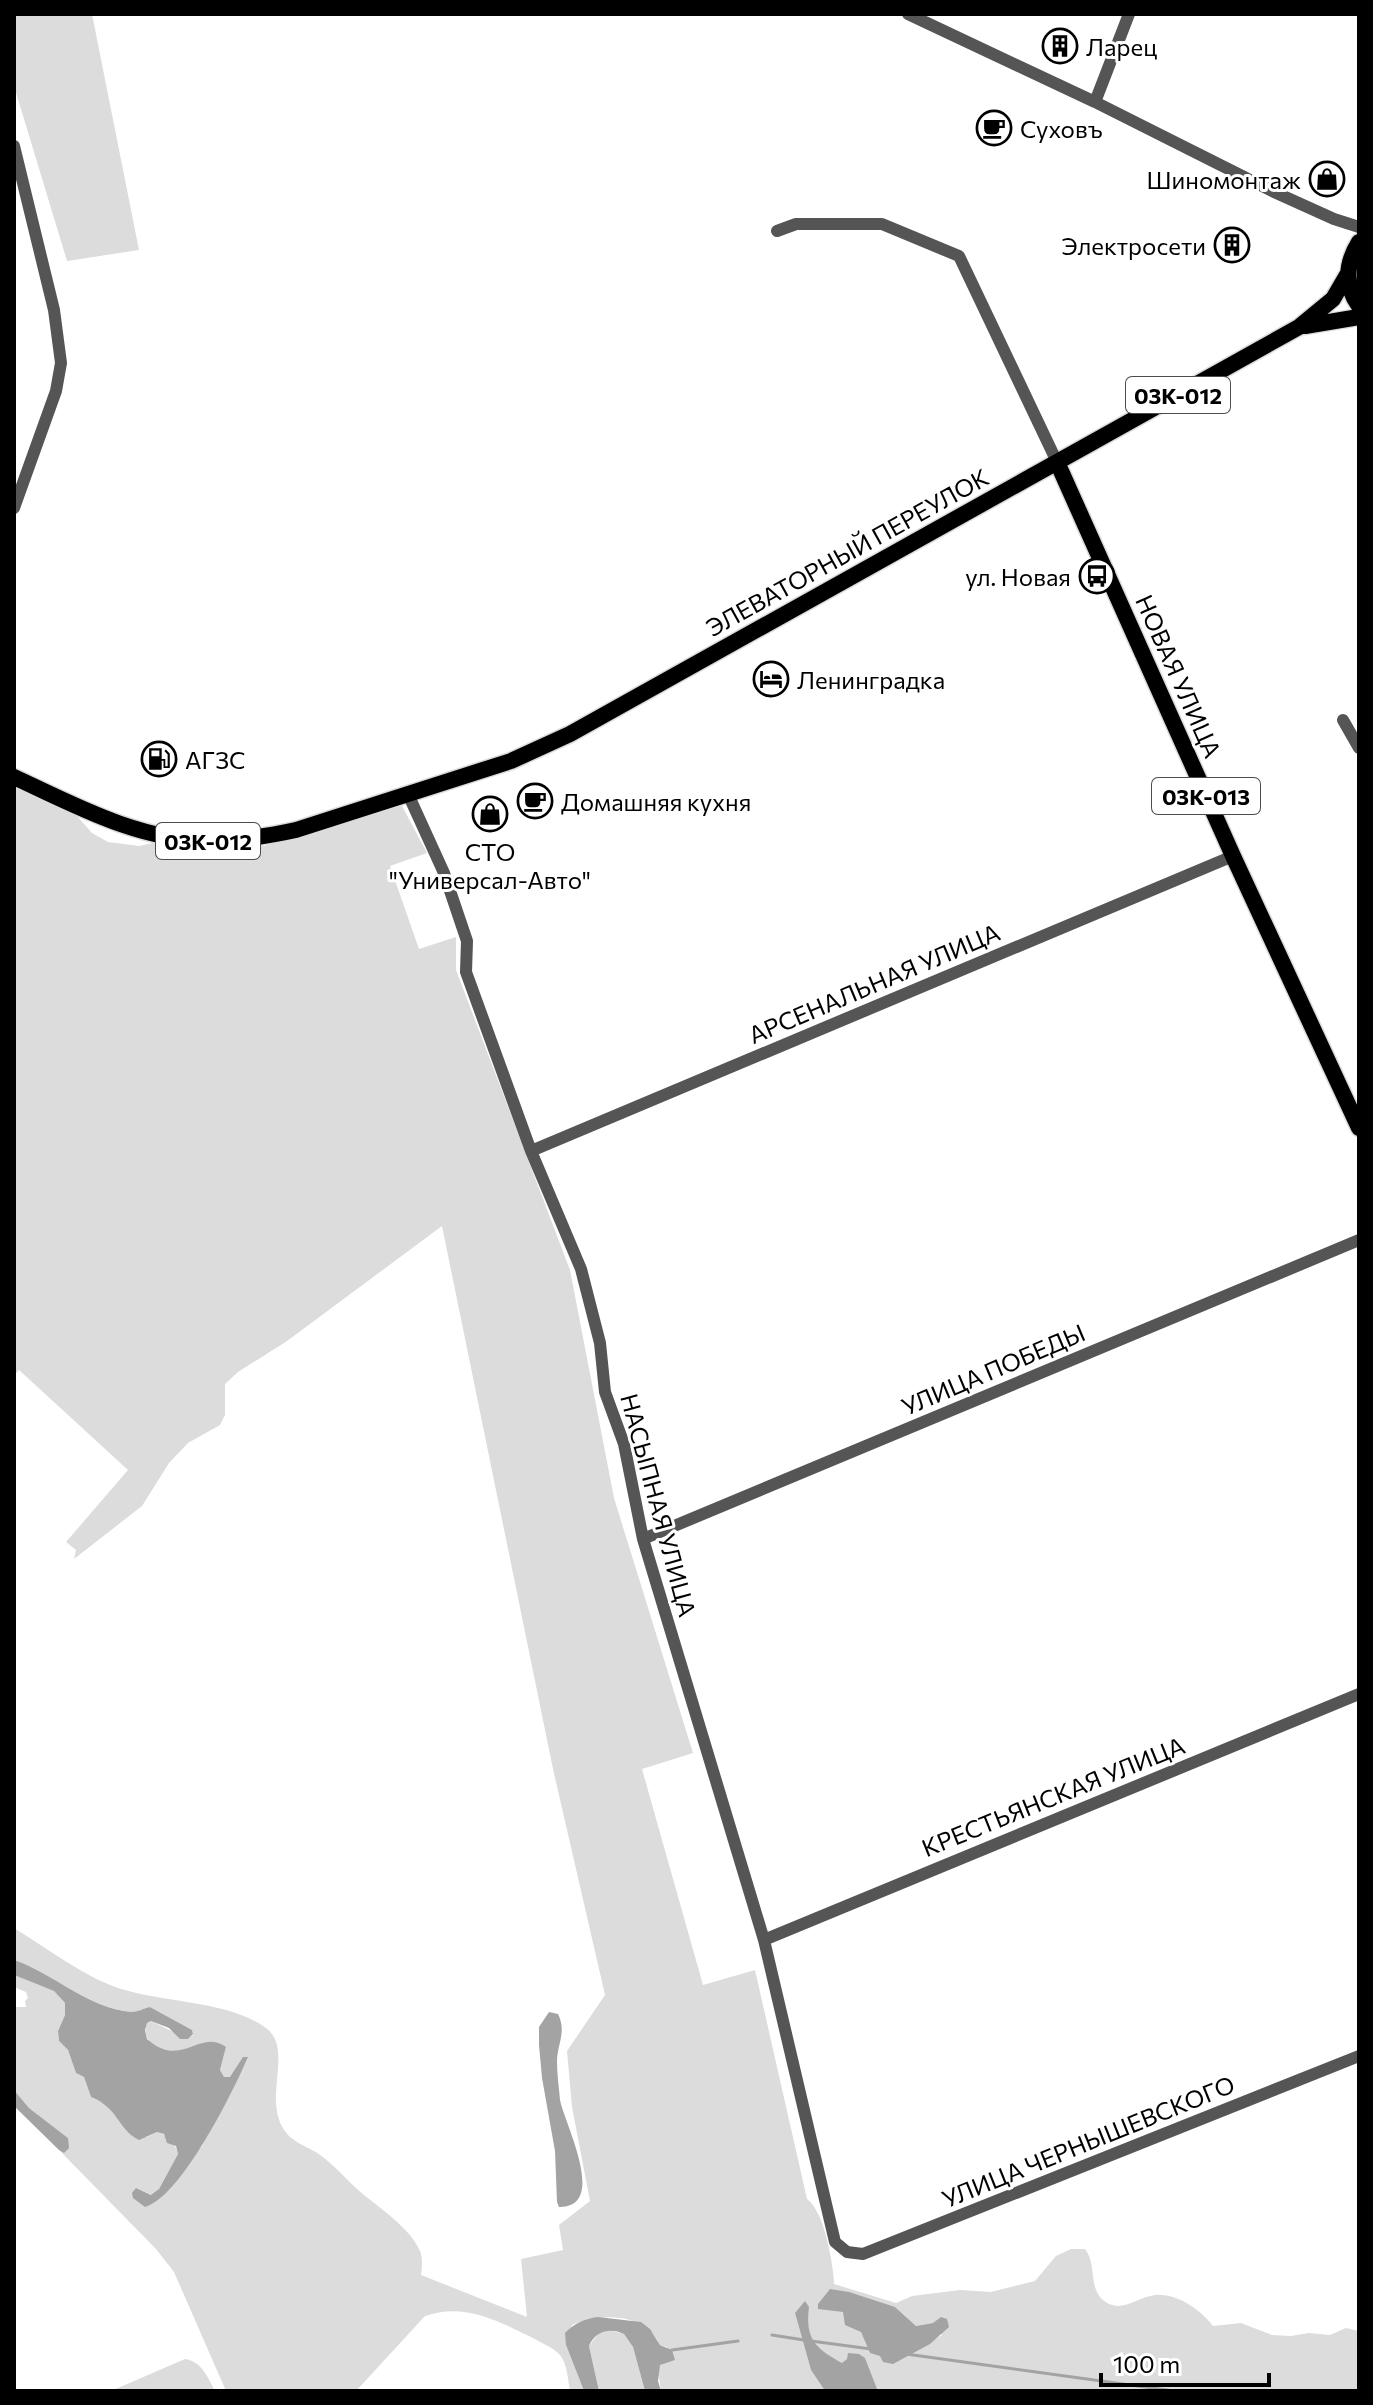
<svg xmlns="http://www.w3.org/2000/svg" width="1373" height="2405" viewBox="0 0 1373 2405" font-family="Commissioner,sans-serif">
<rect width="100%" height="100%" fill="#fff"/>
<path fill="#dcdcdc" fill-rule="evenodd" d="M14 14H92L139 250 67 261 14 86Z
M14 787 77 816 92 833 108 842 139 846 153 843 205 849 264 846 402 806 427 853 390 866 419 949 456 937V970L570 1270 614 1498 693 1753 642 1769 703 1985 755 1970 807 2199C824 2211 833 2262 834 2284L896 2303 912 2296 960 2290 991 2292 1035 2281 1056 2256 1071 2249H1085C1097 2264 1088 2287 1103 2300 1120 2315 1137 2297 1155 2295 1177 2293 1201 2310 1213 2326L1241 2323 1272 2335 1291 2336 1309 2333 1330 2335 1346 2328 1359 2331V2391H878L865 2358 847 2359 842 2364C834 2359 821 2352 815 2345 806 2333 808 2324 795 2313L811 2370 825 2391H661L658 2370 667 2347 660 2345C647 2313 599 2312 572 2325L566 2345 584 2391H570C568 2380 567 2363 560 2355 553 2347 541 2343 533 2338 498 2321 464 2302 425 2316L356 2391H226L174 2272 156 2249 59 2150 64 2153 68 2138 29 2108 14 2090V2007H26L25 2001 28 1998 26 1992 14 1987V1975L54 1991 65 2003V2015L58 2031 59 2041 68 2050 76 2073 84 2077 91 2097 111 2107 147 2137 157 2132C168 2135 175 2143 178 2154L159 2189 152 2195 136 2188 145 2207 202 2146 248 2058 230 2077H224L220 2070 226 2047C217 2046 207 2044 199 2045 189 2046 197 2048 187 2051 169 2056 139 2046 147 2023L151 2021 188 2039 193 2035 192 2030 150 2007C144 2008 138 2012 133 2012 87 2008 55 1974 14 1960V1928C47 1948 88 1980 125 1990 168 2003 229 2001 266 2028 296 2050 258 2104 289 2136 297 2144 311 2148 320 2155 333 2164 344 2177 356 2188 376 2206 410 2227 420 2251 423 2259 422 2267 421 2275L527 2317 521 2259 563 2250 559 2225 590 2201 572 2107 567 2051 605 1995 553 1769 442 1226 287 1341 238 1372 225 1384V1415L220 1425 188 1443 169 1463 142 1506 74 1559 76 1550 66 1542 128 1470 19 1370 14 1375ZM895 2307 916 2326 933 2323 942 2335 917 2350 870 2353 861 2331 843 2312Z
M609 2330 624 2334 633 2347 645 2391H599L589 2346 598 2334Z
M185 2359C201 2361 208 2377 215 2391 180 2391 146 2391 111 2391Z"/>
<path fill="#a3a3a3" d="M14 1960C55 1974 87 2008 132 2012 138 2012 144 2008 150 2007L192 2030 193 2034 188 2039H180L169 2028 151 2021 147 2023 145 2030 147 2039C182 2070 199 2028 226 2047L220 2070 224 2077H230L243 2057H248C233 2092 181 2197 145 2207L133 2198 132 2193 136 2188 151 2195 159 2189 178 2154 176 2146 167 2143 164 2134 157 2132 139 2140C117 2129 120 2109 91 2097L84 2077 76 2073 68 2050 59 2041 58 2031 65 2015V2003L54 1991 14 1975Z
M549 2012 558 2014C567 2032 557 2044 557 2062 557 2074 559 2088 560 2100 564 2122 609 2208 559 2207L557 2202 555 2151 542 2078 539 2045V2027Z
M14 2090 29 2108 68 2138 69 2148 64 2153 59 2150 14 2106Z
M830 2289 849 2292 895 2307 916 2326 933 2323 941 2317 947 2319 949 2327 930 2344 893 2364 883 2362 880 2356 870 2353 861 2332 845 2325 843 2312 818 2309V2304Z
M805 2301 809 2307C805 2339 815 2348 842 2363L847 2359 848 2353 859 2354 865 2358 878 2391H825L811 2370 795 2313Z
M598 2317 641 2322 650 2329 660 2345 672 2350 675 2360 660 2365 658 2381 661 2391H645L633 2347 624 2334C610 2327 595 2331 589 2346L599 2391H584L566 2345 565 2333C575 2323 584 2319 598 2317Z"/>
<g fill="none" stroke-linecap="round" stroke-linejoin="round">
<path stroke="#a3a3a3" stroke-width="3" d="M772 2335 804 2340
M811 2341 871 2349
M672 2350 738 2341
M906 2354 1174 2391"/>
<g stroke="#dbdbdb" stroke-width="19">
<path id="major" d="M1359 242C1346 263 1344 285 1359 306
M1305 326 1359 317
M1057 462 1233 856 1359 1128
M14 777C76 806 140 841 211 841 239 841 268 836 296 830L511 761 570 734 1299 327 1333 299 1347 275"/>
</g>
<path stroke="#555" stroke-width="12" d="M908 14 1095 102 1272 191 1334 219 1359 227
M1095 102 1129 14
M14 146 54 310 61 363 56 391 14 508
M777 231 796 224H882L959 256 1057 462
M1343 720 1359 748
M408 794 444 873 467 941 466 972 531 1151 581 1269 600 1343 605 1392 624 1444 643 1539 764 1940 835 2242 847 2252 863 2254 1359 2056
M531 1151 1233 856
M643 1539 1359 1240
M764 1940 1359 1694"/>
<use href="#major" stroke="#000" stroke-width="16"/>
</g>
<defs>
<g id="building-ring" transform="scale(1.8)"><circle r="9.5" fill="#fff" stroke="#000" stroke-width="1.5"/><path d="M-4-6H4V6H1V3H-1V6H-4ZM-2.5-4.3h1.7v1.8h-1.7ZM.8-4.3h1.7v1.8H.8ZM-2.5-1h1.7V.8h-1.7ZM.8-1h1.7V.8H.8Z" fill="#000"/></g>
<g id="cafe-ring" transform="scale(1.8)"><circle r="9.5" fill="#fff" stroke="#000" stroke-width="1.5"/><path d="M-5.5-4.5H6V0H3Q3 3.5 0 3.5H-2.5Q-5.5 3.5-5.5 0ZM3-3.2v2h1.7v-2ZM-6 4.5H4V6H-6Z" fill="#000"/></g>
<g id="shop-ring" transform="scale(1.8)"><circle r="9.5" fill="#fff" stroke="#000" stroke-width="1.5"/><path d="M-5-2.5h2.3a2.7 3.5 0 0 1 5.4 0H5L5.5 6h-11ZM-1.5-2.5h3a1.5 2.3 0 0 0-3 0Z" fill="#000"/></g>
<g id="bus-ring" transform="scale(1.8)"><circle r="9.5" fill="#fff" stroke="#000" stroke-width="1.5"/><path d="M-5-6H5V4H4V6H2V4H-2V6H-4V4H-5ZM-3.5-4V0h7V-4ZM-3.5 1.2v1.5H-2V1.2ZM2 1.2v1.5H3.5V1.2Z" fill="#000"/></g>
<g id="hotel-ring" transform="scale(1.8)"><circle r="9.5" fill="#fff" stroke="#000" stroke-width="1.5"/><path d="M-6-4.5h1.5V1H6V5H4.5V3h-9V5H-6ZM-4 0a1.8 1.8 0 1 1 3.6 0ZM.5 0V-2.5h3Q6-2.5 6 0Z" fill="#000"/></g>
<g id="fuel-ring" transform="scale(1.8)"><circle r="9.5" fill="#fff" stroke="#000" stroke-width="1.5"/><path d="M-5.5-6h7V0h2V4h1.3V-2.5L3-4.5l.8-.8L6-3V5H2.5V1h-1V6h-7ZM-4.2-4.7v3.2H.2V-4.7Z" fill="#000"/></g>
</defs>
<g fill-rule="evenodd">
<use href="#building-ring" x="1060" y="46"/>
<use href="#cafe-ring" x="994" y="128"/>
<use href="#shop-ring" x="1327" y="179"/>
<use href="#building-ring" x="1232" y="245"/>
<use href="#bus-ring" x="1097" y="576"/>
<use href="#hotel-ring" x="771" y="679"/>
<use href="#fuel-ring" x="159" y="759"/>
<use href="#cafe-ring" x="535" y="801"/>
<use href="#shop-ring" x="490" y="814"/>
</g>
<g text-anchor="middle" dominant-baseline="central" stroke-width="6" stroke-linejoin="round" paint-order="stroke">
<g fill="#fff" stroke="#4c4c4c" stroke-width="2">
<rect x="1126" y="377" width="104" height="36" rx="6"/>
<rect x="1152" y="778" width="108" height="36" rx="6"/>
<rect x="156" y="823" width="104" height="36" rx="6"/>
</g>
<g font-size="22" font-weight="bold" fill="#000">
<text x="1178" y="395">03К-012</text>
<text x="1206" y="796">03К-013</text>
<text x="208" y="841">03К-012</text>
</g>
<g font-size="24" fill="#000" stroke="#fff" text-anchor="start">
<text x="1086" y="46">Ларец</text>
<text x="1020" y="128">Суховъ</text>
<text x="1301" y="179" text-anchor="end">Шиномонтаж</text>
<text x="1206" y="245" text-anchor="end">Электросети</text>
<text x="1071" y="576" text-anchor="end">ул. Новая</text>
<text x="797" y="679">Ленинградка</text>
<text x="185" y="759">АГЗС</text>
<text x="561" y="801">Домашняя кухня</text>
<text x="490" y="851" text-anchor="middle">СТО<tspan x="490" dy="28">"Универсал-Авто"</tspan></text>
</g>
<g font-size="24" fill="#000" stroke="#fff">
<text transform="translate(847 552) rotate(-29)">ЭЛЕВАТОРНЫЙ ПЕРЕУЛОК</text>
<text transform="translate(1179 676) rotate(66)">НОВАЯ УЛИЦА</text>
<text transform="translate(874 983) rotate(-23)">АРСЕНАЛЬНАЯ УЛИЦА</text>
<text transform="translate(993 1369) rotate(-23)">УЛИЦА ПОБЕДЫ</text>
<text transform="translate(659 1505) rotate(75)">НАСЫПНАЯ УЛИЦА</text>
<text transform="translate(1053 1796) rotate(-22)">КРЕСТЬЯНСКАЯ УЛИЦА</text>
<text transform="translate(1088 2141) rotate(-22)">УЛИЦА ЧЕРНЫШЕВСКОГО</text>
</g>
</g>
<rect width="1373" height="2405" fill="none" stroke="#000000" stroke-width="32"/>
<path d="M1101 2373v12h168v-12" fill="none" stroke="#000000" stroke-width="4"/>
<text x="1113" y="2373" font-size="24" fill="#000000" stroke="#ffffff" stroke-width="6" paint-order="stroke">100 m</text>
</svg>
